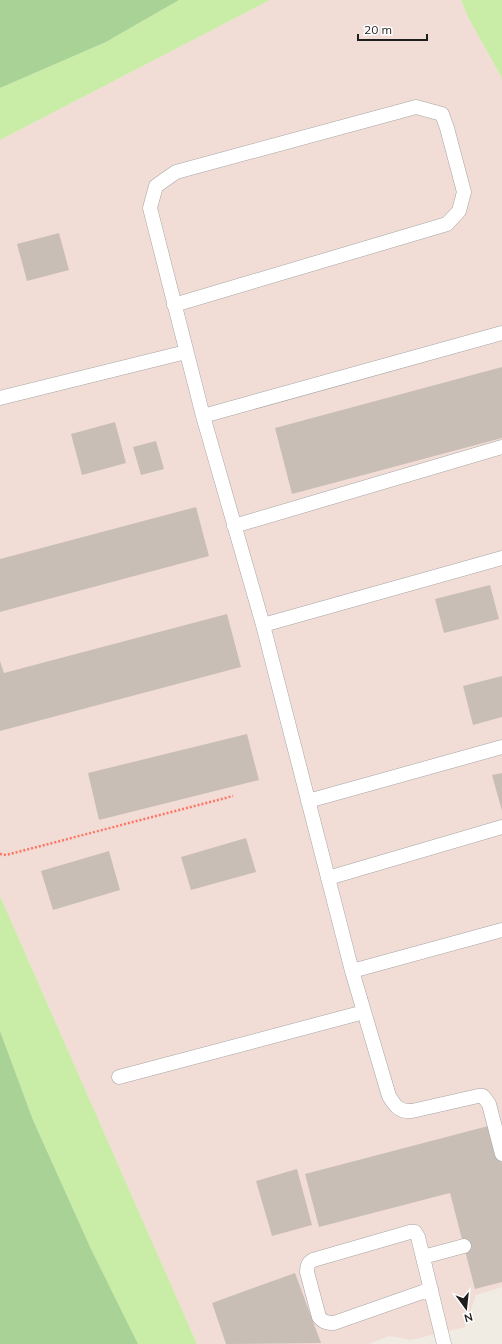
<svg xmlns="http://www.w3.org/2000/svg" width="502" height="1344" viewBox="0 0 502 1344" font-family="Mulish,sans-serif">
<rect width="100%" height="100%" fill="#f0ece3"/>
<path fill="#f2ddd6" d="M270 0H461L469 19 502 78V1287L476 1295 465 1327 411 1340 389 1336 369 1344H197L0 896V140Z"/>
<path fill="#c9eda6" d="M179 0H270L0 140V88L106 42Z
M461 0H502V78L469 19Z
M0 896 197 1344H138L91 1249 33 1120 0 1031Z"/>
<path fill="#a8d296" d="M0 0H179L106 42 0 88Z
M0 1031 33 1120 91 1249 138 1344H0Z"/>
<path fill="#c8beb6" d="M59 233 69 270 27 281 17 244Z
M502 367V438L292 494 275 428Z
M115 422 126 463 82 475 71 434Z
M156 441 164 469 141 475 133 447Z
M196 507 209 556 0 612V559Z
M490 585 499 619 444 633 435 599Z
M227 614 241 667 0 731V661L4 673Z
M502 676V717L473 725 463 686Z
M247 734 259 780 99 820 88 773Z
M502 773V811L492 775Z
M246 838 256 872 191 890 181 857Z
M109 851 120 890 53 910 41 871Z
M492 1125 502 1164V1282L475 1289 450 1193 319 1227 305 1174Z
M297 1169 312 1225 272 1236 256 1181Z
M295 1273 321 1343 226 1344 212 1303Z"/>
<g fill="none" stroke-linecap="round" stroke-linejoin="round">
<g stroke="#a5a5a5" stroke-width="15">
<path id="lane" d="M174 305 447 224 459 211 464 192 447 128 442 114 416 107 176 172 156 186 150 208 203 416 263 625 352 971 389 1096C395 1106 399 1112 412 1111L478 1096H483L489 1104 502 1154
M0 398 186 352
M203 416 502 333
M234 526 502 447
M263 625 502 558
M308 801 502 747
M328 878 502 827
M352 971 502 930
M119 1077 364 1012
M423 1257 464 1246
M431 1289 334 1323C327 1323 323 1322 319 1317L307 1272C307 1266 308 1263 313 1260L410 1232H415L418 1237 444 1344"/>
</g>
<path stroke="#ff7465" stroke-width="2.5" stroke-dasharray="2 2" stroke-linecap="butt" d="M0 854 6 855 233 796"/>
<use href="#lane" stroke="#fff" stroke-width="14"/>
</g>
<g transform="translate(466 1308) rotate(165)" stroke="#ffffff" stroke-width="3" paint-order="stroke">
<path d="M0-3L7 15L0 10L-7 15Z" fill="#1e1e1e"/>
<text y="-6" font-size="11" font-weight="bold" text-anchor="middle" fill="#1e1e1e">N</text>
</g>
<path d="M358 34v6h69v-6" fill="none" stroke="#1e1e1e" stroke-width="2"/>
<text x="364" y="34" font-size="12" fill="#1e1e1e" stroke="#ffffff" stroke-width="3" paint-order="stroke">20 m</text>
</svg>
